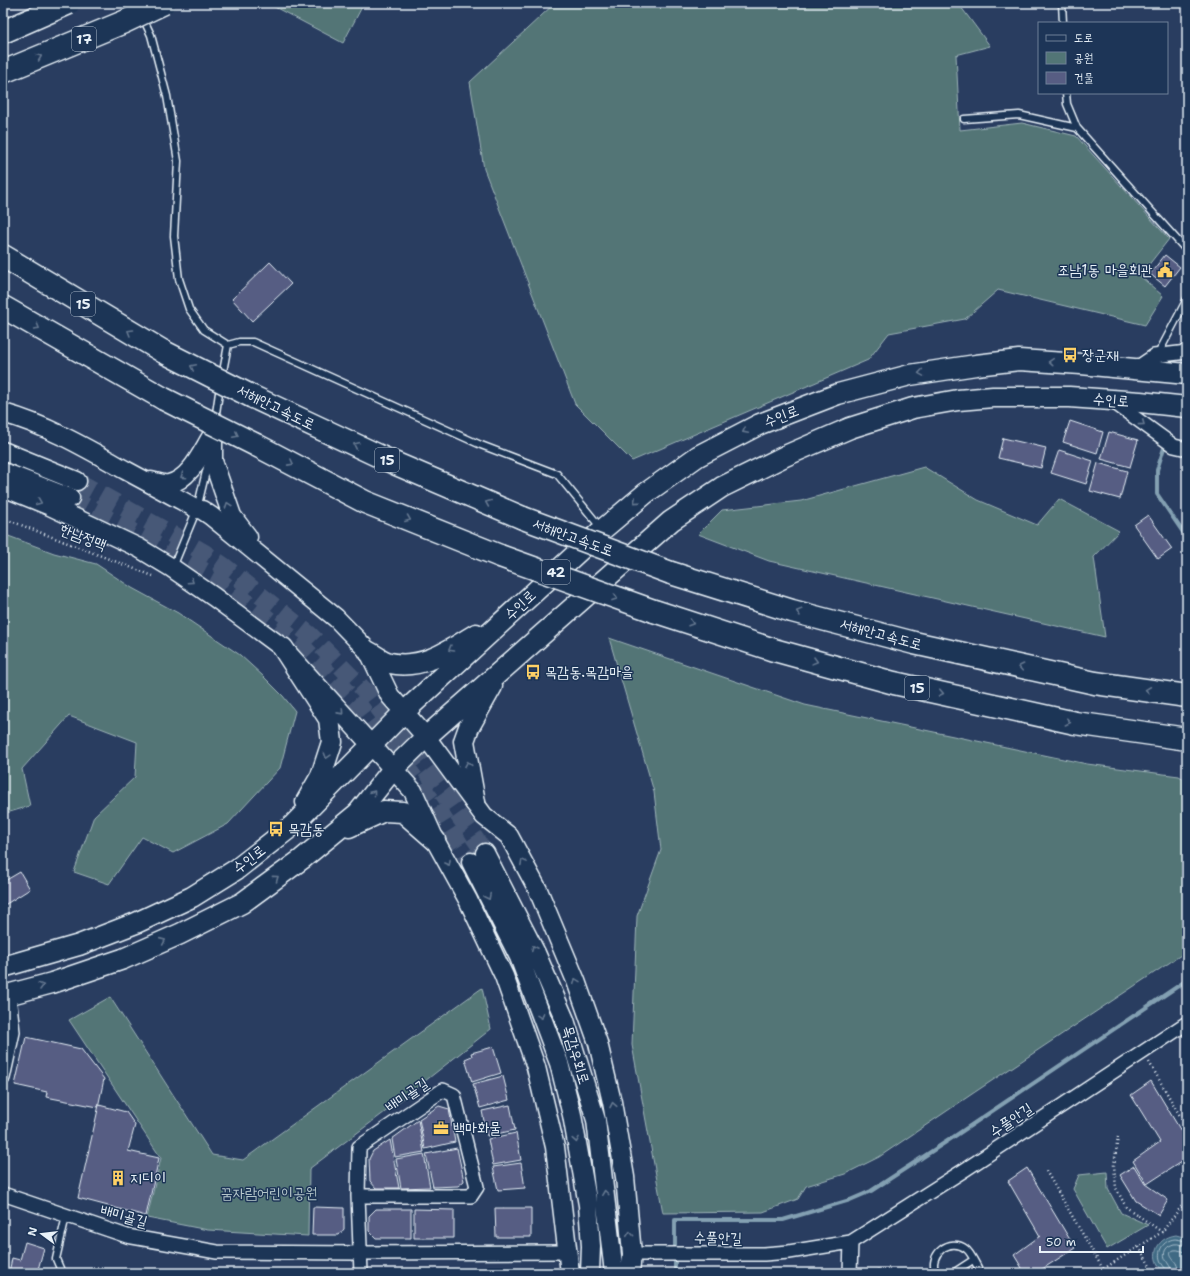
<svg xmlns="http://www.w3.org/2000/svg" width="1190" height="1276" viewBox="0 0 1190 1276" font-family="'Shantell Sans','Poor Story',sans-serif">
<rect width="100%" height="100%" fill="#293d60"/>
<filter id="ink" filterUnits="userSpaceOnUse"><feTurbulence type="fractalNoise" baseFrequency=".025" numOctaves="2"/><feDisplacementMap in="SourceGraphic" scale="8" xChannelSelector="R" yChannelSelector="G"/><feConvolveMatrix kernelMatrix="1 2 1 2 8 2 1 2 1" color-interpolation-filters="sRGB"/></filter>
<g filter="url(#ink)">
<path fill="#527576" stroke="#9db3b7" d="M267 3H364L343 43Z
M555 3H958L990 46 956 55 960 130 1022 123 1076 136 1169 239 1140 276 1163 296 1145 325 998 290 965 319 889 333 868 360 632 461 575 404 484 169 470 82Z
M924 467 978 500 1037 525 1059 499 1119 531 1094 557 1105 637 769 561 698 534 722 510 801 501Z
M3 534 54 553 96 564 132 588 178 613 240 655 263 676 283 696 295 711 280 768 228 824 173 853 142 837 109 884 74 872 94 816 135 777 137 742 69 716 22 769 30 806 3 814Z
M609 638 805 705 1087 764 1179 776 1187 781V951L975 1092 879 1157 845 1174 806 1186 798 1199 763 1212 663 1213 632 1045 637 916 661 850 654 792Z
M482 988 491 1029 401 1100 309 1169 308 1236 208 1230 147 1218 161 1158 69 1020 110 997 212 1155 243 1160Z
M1107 1172 1108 1189 1121 1213 1148 1225 1107 1249 1073 1189 1079 1175Z"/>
<path fill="#3f6a84" stroke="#83a0b2" d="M1176 1235 1187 1238V1273H1165C1148 1259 1155 1238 1176 1235Z"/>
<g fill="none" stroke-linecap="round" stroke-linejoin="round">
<path stroke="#a4bbca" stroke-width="1" d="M1167 1273C1167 1268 1163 1267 1161 1262 1156 1252 1163 1240 1175 1239 1179 1239 1183 1241 1187 1241
M1172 1273C1172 1264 1160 1259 1166 1249 1168 1246 1171 1245 1174 1244 1179 1243 1183 1246 1187 1246
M1178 1273C1178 1269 1178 1267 1176 1263 1174 1260 1166 1253 1174 1250 1178 1249 1183 1252 1187 1252"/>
<path stroke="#83a0b2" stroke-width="4" d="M1164 448 1157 470V494L1187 538
M675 1273V1220H783L850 1200 871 1191 952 1138 1187 980"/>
</g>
<path fill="#575d83" stroke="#e8f1f8" d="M1165 255 1180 267 1165 286 1150 274Z
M270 262 291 284 252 321 232 299Z
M1070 421 1103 432 1097 453 1063 442Z
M1109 432 1138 440 1130 467 1101 459Z
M1003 438 1046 448 1041 468 998 458Z
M1059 450 1093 461 1086 484 1051 473Z
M1098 463 1127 471 1120 499 1090 491Z
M1148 515 1172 549 1158 559 1134 525Z
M20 872 30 889 3 906V882Z
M26 1037 81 1049 104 1079 98 1107 46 1097 47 1092 15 1085Z
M493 1047 501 1073 472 1082 465 1059 472 1056 471 1053Z
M503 1076 509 1100 480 1108 473 1084Z
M1151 1081 1187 1141V1158L1147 1184 1133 1161 1160 1142 1131 1095Z
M99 1105 126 1112 135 1125 128 1151 159 1158 146 1216 78 1198Z
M510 1105 515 1130 487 1136 482 1111Z
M439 1106 449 1109 455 1142 425 1149 419 1119Z
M418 1120 424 1152 395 1157 392 1139Z
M516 1133 521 1160 493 1165 488 1139Z
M390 1140 399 1188H376L370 1181 369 1159 373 1151Z
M457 1148 464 1181 458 1186 433 1187 426 1154Z
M424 1154 430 1187 401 1188 396 1159Z
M521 1163 525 1188 498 1190 493 1167Z
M1134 1166 1145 1184 1168 1200 1159 1215 1136 1201 1120 1175Z
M1027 1168 1075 1248 1036 1273H1025L1014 1255 1040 1236 1008 1181Z
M313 1207 344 1208V1229L339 1235H312Z
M495 1208H531V1237H496Z
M376 1209H411V1238H376L369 1231V1216Z
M414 1209 454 1210V1238H414Z
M25 1242 44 1248 37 1273H9L12 1258 20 1260Z
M492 1270V1273H456V1271Z
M509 1270H536V1273H509Z
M817 1270 821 1273H793V1271Z
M419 1271H453V1273H419Z"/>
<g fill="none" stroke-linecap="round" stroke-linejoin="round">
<path stroke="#465877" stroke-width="18" stroke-dasharray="18 9" stroke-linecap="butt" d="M77 481 203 552 225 567 310 635 368 694 443 793 485 853
M70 498 215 577 301 645 357 703 432 801 471 862"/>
<g stroke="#e8f1f8" stroke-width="9">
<path id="lane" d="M136 3 151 35 167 96 178 161 174 236 179 279 189 309 204 330 228 345 222 377
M1062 3 1063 23
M1066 93 1067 104 1077 128 1187 251
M964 119 1019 115 1077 128
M228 345 239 342H253L481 445 557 474 601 528
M1157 356 1187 299
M215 420 220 386
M173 567 197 509 208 463
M62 1273 56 1259 66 1216
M936 1273C927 1255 950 1236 966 1249 971 1252 977 1267 981 1273
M953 1273 973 1260"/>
</g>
<g stroke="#e8f1f8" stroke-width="16">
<path id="street" d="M1135 369 1154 356 1187 352
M1112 401 1174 446 1187 449
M3 1078 13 1032 9 995
M3 1194 127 1236 217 1252 361 1253 568 1252
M358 1196H471L477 1187 454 1095 443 1090 359 1147 358 1196 361 1273
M632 1254H764L789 1252 851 1242 966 1169 1187 1023
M850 1273 851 1242"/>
</g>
<g stroke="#e8f1f8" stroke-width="21">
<path id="secondary" d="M3 413C47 425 88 449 127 471 151 484 174 496 197 509L202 510 211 516 336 618 369 652 390 696 426 737 484 816 509 836 538 890 576 981 598 1043 612 1102 625 1177 632 1254 630 1273
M213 434V461L232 516 248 537
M3 451 77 481
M3 472 70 498
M151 481C156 482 164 485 169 484 191 479 202 451 213 434
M3 487 50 506 139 548 172 568 214 597 283 648 413 791 435 840 468 900 504 976 536 1067 555 1147 570 1273
M485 853 536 953 565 1020 596 1120 614 1273
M471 862 519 957 559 1063 572 1115 588 1205 591 1246 590 1273"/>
</g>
<g stroke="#e8f1f8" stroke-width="23">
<path id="primary" d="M283 648 329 719 332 742 321 776 306 802
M369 652C375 655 383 662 390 663 423 670 450 650 476 634
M475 802 464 741 469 727 492 686
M349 827 384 811 403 812 435 840
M3 967 79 945 136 923 192 897 237 869 292 826 404 712 602 530 646 493 698 456 760 424 838 394 910 375 976 365 1019 360 1081 364 1187 374
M3 996 52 983 123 959 180 934 242 903 302 859 358 813 393 769 426 737 671 521 722 487 785 456 850 428 913 408 958 400 993 397H1069L1140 402 1187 407"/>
</g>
<g stroke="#e8f1f8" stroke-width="25">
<path id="highway" d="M3 256 164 352
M3 307 164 399
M253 397 394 463 523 518
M256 445 365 502 500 556
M671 573 792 611 914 643 1095 683 1187 696
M654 611 774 650 894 683 1075 723 1187 739"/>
</g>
<path stroke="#e8f1f8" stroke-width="2.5" stroke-dasharray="1 3" stroke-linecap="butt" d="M3 518 153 576
M1149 1062 1187 1128
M1118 1137 1114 1165 1116 1188 1126 1207 1162 1232
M1046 1171 1103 1269
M1139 1247 1154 1273
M878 1269V1273
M1097 1273 1162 1232 1187 1199"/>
<use href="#lane" stroke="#1d3557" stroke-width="6"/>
<use href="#street" stroke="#1d3557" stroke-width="13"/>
<use href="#secondary" stroke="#1d3557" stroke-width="18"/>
<use href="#primary" stroke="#1d3557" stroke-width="20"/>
<use href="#highway" stroke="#1d3557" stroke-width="22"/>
<g stroke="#e8f1f8" stroke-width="25" stroke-linecap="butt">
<path id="highway-bridge" d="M3 32 69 3
M3 72 124 22 164 3
M164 352 253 397
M164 399 256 445
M523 518 671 573
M500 556 654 611"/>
</g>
<use href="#highway-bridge" stroke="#1d3557" stroke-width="22"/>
</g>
<defs><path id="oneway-chevron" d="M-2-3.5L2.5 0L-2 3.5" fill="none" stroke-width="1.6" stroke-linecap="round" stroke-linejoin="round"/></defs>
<g stroke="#64778f">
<use href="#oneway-chevron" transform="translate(39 57) rotate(-23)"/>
<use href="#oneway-chevron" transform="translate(37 327) rotate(30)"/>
<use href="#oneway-chevron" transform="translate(130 332) rotate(-149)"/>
<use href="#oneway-chevron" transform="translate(1051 362) rotate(-176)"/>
<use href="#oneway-chevron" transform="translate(193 367) rotate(-154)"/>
<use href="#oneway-chevron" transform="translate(921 373) rotate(171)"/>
<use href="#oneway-chevron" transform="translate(1142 423) rotate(36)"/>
<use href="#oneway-chevron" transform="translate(745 431) rotate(153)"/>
<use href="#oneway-chevron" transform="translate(236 435) rotate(27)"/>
<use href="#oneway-chevron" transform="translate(356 445) rotate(-155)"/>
<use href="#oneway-chevron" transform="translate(291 463) rotate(28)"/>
<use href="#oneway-chevron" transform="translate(183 476) rotate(146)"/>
<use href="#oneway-chevron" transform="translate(636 501) rotate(140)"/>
<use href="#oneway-chevron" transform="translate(39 502) rotate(22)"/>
<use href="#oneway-chevron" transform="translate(488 503) rotate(-157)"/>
<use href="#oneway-chevron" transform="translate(228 505) rotate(-109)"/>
<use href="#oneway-chevron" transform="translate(408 519) rotate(22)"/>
<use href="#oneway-chevron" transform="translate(191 581) rotate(34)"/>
<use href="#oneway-chevron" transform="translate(615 598) rotate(20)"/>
<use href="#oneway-chevron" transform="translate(799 612) rotate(-165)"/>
<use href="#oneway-chevron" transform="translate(691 623) rotate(18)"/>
<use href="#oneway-chevron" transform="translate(451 649) rotate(150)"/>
<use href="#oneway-chevron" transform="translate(815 661) rotate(15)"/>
<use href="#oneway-chevron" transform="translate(1021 667) rotate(-168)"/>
<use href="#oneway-chevron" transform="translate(1148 690) rotate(-172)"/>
<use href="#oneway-chevron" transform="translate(941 693) rotate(13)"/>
<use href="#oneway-chevron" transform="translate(341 712) rotate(48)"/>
<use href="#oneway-chevron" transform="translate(1068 722) rotate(13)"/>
<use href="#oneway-chevron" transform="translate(327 756) rotate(108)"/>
<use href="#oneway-chevron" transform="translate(468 764) rotate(-100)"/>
<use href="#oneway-chevron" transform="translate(373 793) rotate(-51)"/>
<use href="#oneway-chevron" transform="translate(523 862) rotate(-118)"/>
<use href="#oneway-chevron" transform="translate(448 863) rotate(61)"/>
<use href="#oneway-chevron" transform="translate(276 878) rotate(-36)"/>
<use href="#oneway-chevron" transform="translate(488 897) rotate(63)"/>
<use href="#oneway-chevron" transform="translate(163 941) rotate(-24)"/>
<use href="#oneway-chevron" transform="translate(534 948) rotate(-117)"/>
<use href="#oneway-chevron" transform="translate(576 981) rotate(-111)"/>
<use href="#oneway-chevron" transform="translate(41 986) rotate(-15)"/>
<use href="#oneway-chevron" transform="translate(541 1016) rotate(69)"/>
<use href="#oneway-chevron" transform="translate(613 1105) rotate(-101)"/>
<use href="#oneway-chevron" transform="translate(576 1140) rotate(80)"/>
<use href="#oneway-chevron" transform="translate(605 1193) rotate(-97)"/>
<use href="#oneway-chevron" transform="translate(630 1234) rotate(-95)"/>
</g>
</g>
<defs>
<g id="civic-bare" transform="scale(1.2)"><path d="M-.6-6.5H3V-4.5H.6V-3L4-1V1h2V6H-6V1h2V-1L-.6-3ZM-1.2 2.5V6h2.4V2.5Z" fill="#ffd166" stroke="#1d3557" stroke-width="2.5" paint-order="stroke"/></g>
<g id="bus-bare" transform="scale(1.2)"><path d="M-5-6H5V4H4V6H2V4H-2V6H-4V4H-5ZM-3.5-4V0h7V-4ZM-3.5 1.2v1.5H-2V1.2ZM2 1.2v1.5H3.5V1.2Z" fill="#ffd166" stroke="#1d3557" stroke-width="2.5" paint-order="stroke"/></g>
<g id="office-bare" transform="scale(1.2)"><path d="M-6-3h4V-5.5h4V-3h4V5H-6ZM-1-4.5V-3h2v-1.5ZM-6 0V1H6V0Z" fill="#ffd166" stroke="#1d3557" stroke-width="2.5" paint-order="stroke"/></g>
<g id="building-bare" transform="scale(1.2)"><path d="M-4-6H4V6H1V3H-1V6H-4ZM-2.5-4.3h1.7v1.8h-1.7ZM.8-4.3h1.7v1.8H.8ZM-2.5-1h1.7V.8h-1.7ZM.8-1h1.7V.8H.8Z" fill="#ffd166" stroke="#1d3557" stroke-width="2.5" paint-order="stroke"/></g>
</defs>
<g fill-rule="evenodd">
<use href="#civic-bare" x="1165" y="270"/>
<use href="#bus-bare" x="1070" y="355"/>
<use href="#bus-bare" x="533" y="672"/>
<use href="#bus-bare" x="276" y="829"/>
<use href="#office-bare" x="441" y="1128"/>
<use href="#building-bare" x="118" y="1178"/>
</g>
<g text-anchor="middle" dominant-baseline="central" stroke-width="3" stroke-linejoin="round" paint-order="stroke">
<g fill="#1d3557" stroke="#abb9c8" stroke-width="1">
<rect x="72" y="27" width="24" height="24" rx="3"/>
<rect x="71" y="292" width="24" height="24" rx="3"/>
<rect x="375" y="448" width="24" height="24" rx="3"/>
<rect x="542" y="560" width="28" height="24" rx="3"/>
<rect x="905" y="676" width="24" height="24" rx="3"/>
</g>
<g font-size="14" font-weight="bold" fill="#e8f1f8">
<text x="84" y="39">17</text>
<text x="83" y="304">15</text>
<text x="387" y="460">15</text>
<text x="556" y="572">42</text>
<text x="917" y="688">15</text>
</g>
<g font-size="15" fill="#e8f1f8" stroke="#1d3557" text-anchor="start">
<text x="1153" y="270" text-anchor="end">조남1동 마을회관</text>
<text x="1082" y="355">장군재</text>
<text x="545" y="672">목감동.목감마을</text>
<text x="288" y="829">목감동</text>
<text x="453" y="1128">백마화물</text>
<text x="130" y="1178">지디이</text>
</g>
<g font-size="15" fill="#e8f1f8" stroke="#1d3557">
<text transform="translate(1111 400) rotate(4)">수인로</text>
<text transform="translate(276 407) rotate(26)">서해안고속도로</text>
<text transform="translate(781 416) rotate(-21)">수인로</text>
<text transform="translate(83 537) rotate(21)">한남정맥</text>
<text transform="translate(573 537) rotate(20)">서해안고속도로</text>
<text transform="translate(520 605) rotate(-43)">수인로</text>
<text transform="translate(881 634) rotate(15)">서해안고속도로</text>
<text transform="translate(249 859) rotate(-37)">수인로</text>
<text transform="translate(576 1055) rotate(73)">목감우회로</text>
<text transform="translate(407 1095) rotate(-34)">배미골길</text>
<text transform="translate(1011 1120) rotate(-34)">수풀안길</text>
<text transform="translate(124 1216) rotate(15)">배미골길</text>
<text transform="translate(718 1238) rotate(1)">수풀안길</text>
</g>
<g font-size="15" fill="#b4c6ca" stroke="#1d3557">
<text x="269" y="1193">꿈자람어린이공원</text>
</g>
</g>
<rect width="1190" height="1276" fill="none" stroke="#1d3557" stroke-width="16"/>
<rect x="8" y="8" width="1174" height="1260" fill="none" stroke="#e8f1f8" stroke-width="1.5" filter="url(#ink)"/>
<rect x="1038" y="22" width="130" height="72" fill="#1d3557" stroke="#6e8097"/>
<rect x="1046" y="35" width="20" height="6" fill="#1d3557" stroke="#6e8097"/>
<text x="1074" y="42" font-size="12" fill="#e8f1f8">도로</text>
<rect x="1046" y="52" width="20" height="12" fill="#527576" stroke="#6e8097"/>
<text x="1074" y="62" font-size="12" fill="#e8f1f8">공원</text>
<rect x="1046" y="72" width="20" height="12" fill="#575d83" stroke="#6e8097"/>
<text x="1074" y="82" font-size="12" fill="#e8f1f8">건물</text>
<g transform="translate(42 1234) rotate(285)" stroke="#1d3557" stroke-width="3" paint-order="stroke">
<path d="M0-3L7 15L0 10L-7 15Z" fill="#e8f1f8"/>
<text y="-6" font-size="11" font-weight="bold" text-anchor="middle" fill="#e8f1f8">N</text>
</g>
<path d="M1040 1246v6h103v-6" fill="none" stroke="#e8f1f8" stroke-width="2"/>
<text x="1046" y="1246" font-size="12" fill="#e8f1f8" stroke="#1d3557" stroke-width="3" paint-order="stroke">50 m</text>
</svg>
